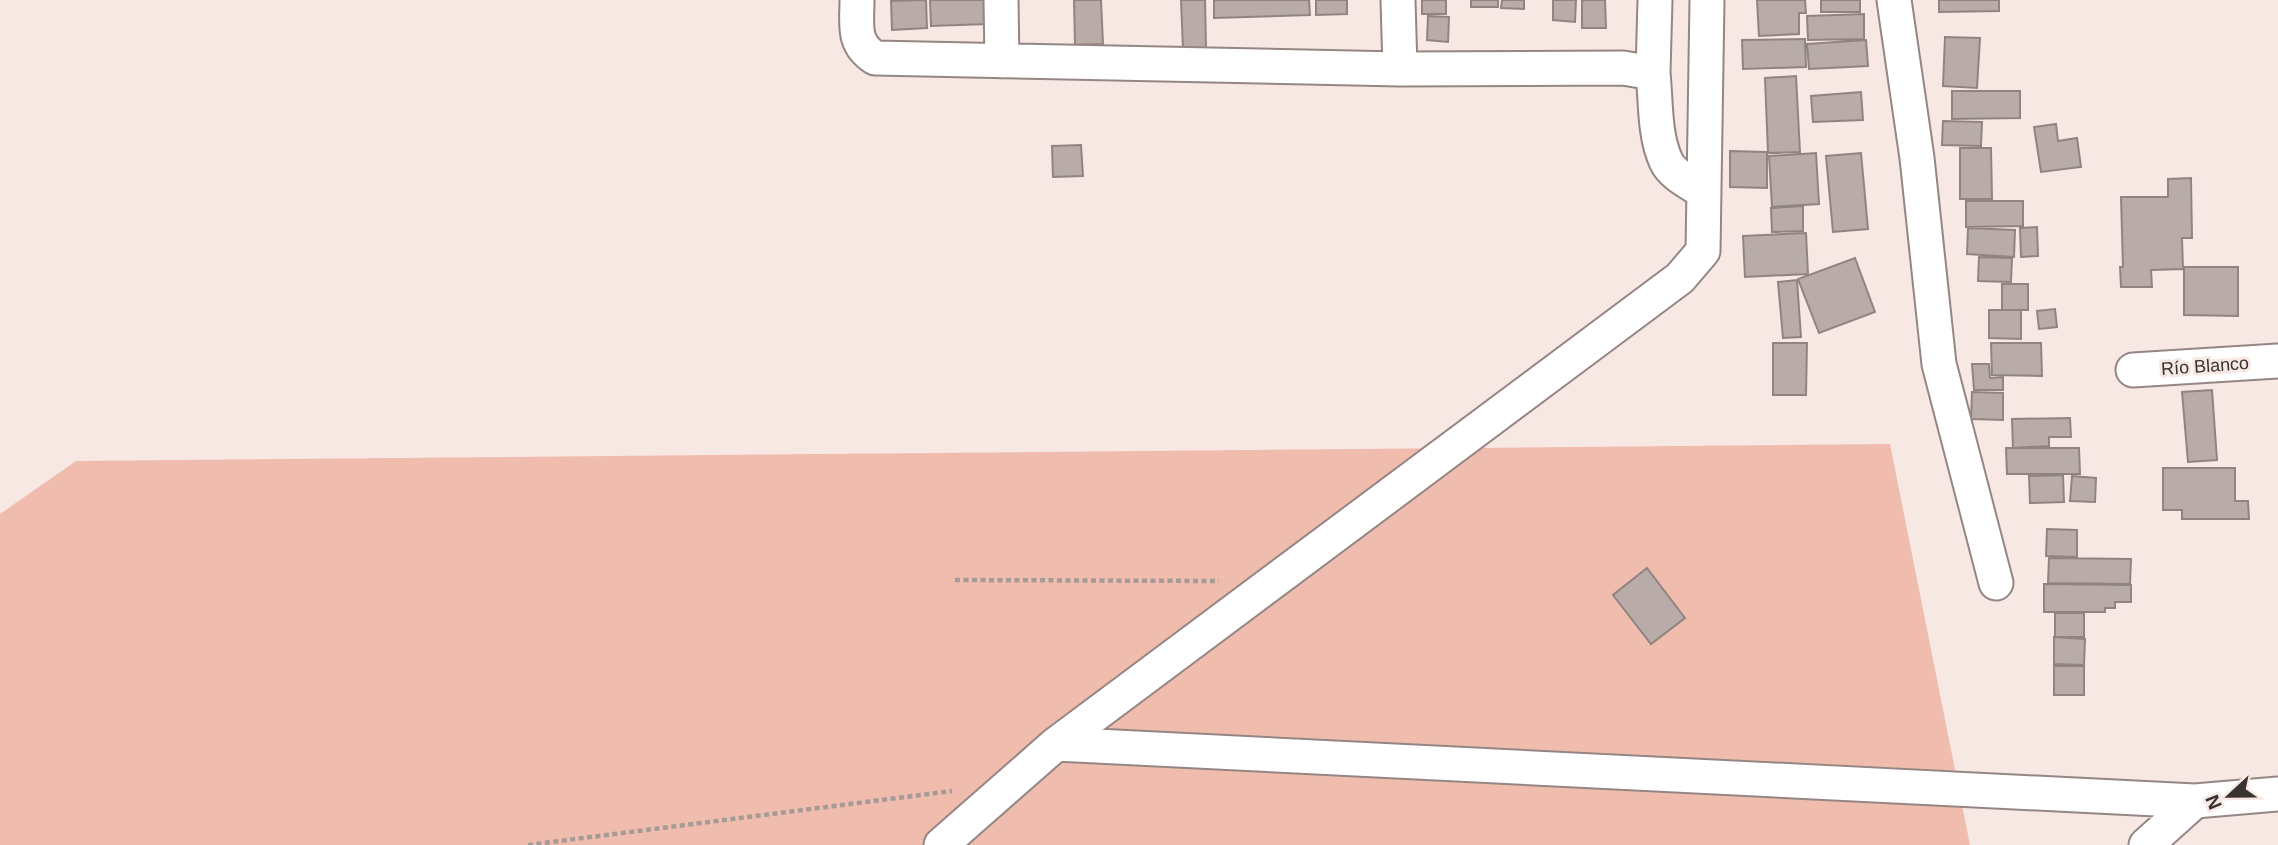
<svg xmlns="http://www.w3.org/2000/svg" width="2278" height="845" viewBox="0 0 2278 845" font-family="Arial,sans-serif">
<rect width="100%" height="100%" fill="#f7e8e4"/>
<path fill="#f0bcae" d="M1890 444 1970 845H0V514L76 461Z"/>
<path fill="#b9aba7" stroke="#918480" stroke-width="2" d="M926 0 927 28 892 30 891 1Z
M930 0H987V24L931 26Z
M1074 0H1101L1103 44 1075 45Z
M1181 0H1205L1206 48 1183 49Z
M1214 0H1309L1310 15 1214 18Z
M1316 0H1347V14L1316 15Z
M1422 0H1446V14H1422Z
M1471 0H1498V7H1471Z
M1502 0H1524V9L1501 8Z
M1553 0H1576L1575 22 1553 20Z
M1582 0H1605L1606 28H1582Z
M1757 0H1805L1806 13H1799V34L1759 36Z
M1821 0H1860V12H1821Z
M1939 0H1999V11L1939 12Z
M1864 14V39L1808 40 1807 16Z
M1428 16 1449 17 1448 42 1427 40Z
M1945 37 1980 38 1977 88 1943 86Z
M1805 39 1806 67 1743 69 1742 40Z
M1866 40 1868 66 1809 69 1807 44Z
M1796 76 1800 152 1768 153 1765 78Z
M1952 91H2020V118L1952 119Z
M1861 92 1863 120 1813 122 1811 96Z
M1943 121 1982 122 1981 146 1942 145Z
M2056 124 2058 141 2077 138 2081 167 2041 172 2034 127Z
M1081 145 1083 176 1053 177 1052 146Z
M1960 148H1991L1992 199H1960Z
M1730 151 1767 152V188L1730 187Z
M1816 153 1819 204 1772 207 1769 156Z
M1861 153 1868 229 1833 232 1826 156Z
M2191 178 2192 238H2182L2183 269 2151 270 2152 287H2121L2120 267H2123L2121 197H2168V179Z
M1966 201H2023V226L1966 227Z
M1803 206V231L1772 232 1771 208Z
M2037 227 2038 256 2021 257 2020 228Z
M1968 228 2015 230 2014 257 1967 254Z
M1806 233 1808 274 1745 277 1743 236Z
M1979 257 2012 258 2011 282 1978 281Z
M1855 258 1875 312 1819 333 1798 279Z
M2184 267H2238V316L2184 315Z
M1797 280 1801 337 1783 338 1778 282Z
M2002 284H2028V310H2002Z
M2055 309 2057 327 2039 329 2037 311Z
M1989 310H2021V339L1989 338Z
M1773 343H1807L1806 395H1773Z
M1991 343H2041L2042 376 1992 375Z
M1972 364H1989L1990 378 2003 377V390H1974Z
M2212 390 2217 460 2188 462 2182 392Z
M1972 392 2003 393V420L1971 419Z
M2070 418 2071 437H2049V446L2013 448 2012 419Z
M2006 448H2079L2080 474H2007Z
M2163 468H2235V501H2248L2249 519H2182V510H2163Z
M2063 475 2064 502 2030 503 2029 476Z
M2072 476 2096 478 2095 502 2070 501Z
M2047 529 2077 530V557L2046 556Z
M2049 558 2131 559 2130 584 2048 583Z
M1647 568 1685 618 1651 644 1613 595Z
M2044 584 2131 585V602H2115V608H2105V612H2044Z
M2055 613H2084V637H2055Z
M2054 637 2085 639 2084 665 2054 664Z
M2054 666H2084V695H2054Z"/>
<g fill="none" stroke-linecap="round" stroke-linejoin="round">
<g stroke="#948683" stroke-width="37">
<path id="street" d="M857 0C857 25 852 43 875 58L1400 69 1623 68 1653 73 1655 0
M1001 0 1002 61
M1398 0 1400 69
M1894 0 1917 158 1939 364 1996 583
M1653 73C1656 101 1654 135 1666 161 1672 175 1692 184 1704 192
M2133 370 2278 361
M1056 744 2195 801
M941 845 1056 744 1680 278 1703 251 1707 0
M2146 845 2195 801 2278 794"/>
</g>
<path stroke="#a59a96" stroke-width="4.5" stroke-dasharray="5 3.5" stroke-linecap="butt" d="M955 580 1219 581
M528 845 952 791"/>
<use href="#street" stroke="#fff" stroke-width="33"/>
</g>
<g text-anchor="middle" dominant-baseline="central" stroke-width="6" stroke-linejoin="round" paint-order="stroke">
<g font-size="18" fill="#393331" stroke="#f7e8e4">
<text transform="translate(2205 366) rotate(-4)">Río Blanco</text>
</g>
</g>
<g transform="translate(2229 796) rotate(248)" stroke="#f7e8e4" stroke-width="5" paint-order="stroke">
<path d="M0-5L12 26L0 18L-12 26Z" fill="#393331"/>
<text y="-10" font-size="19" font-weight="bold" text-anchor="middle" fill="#393331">N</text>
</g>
</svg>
